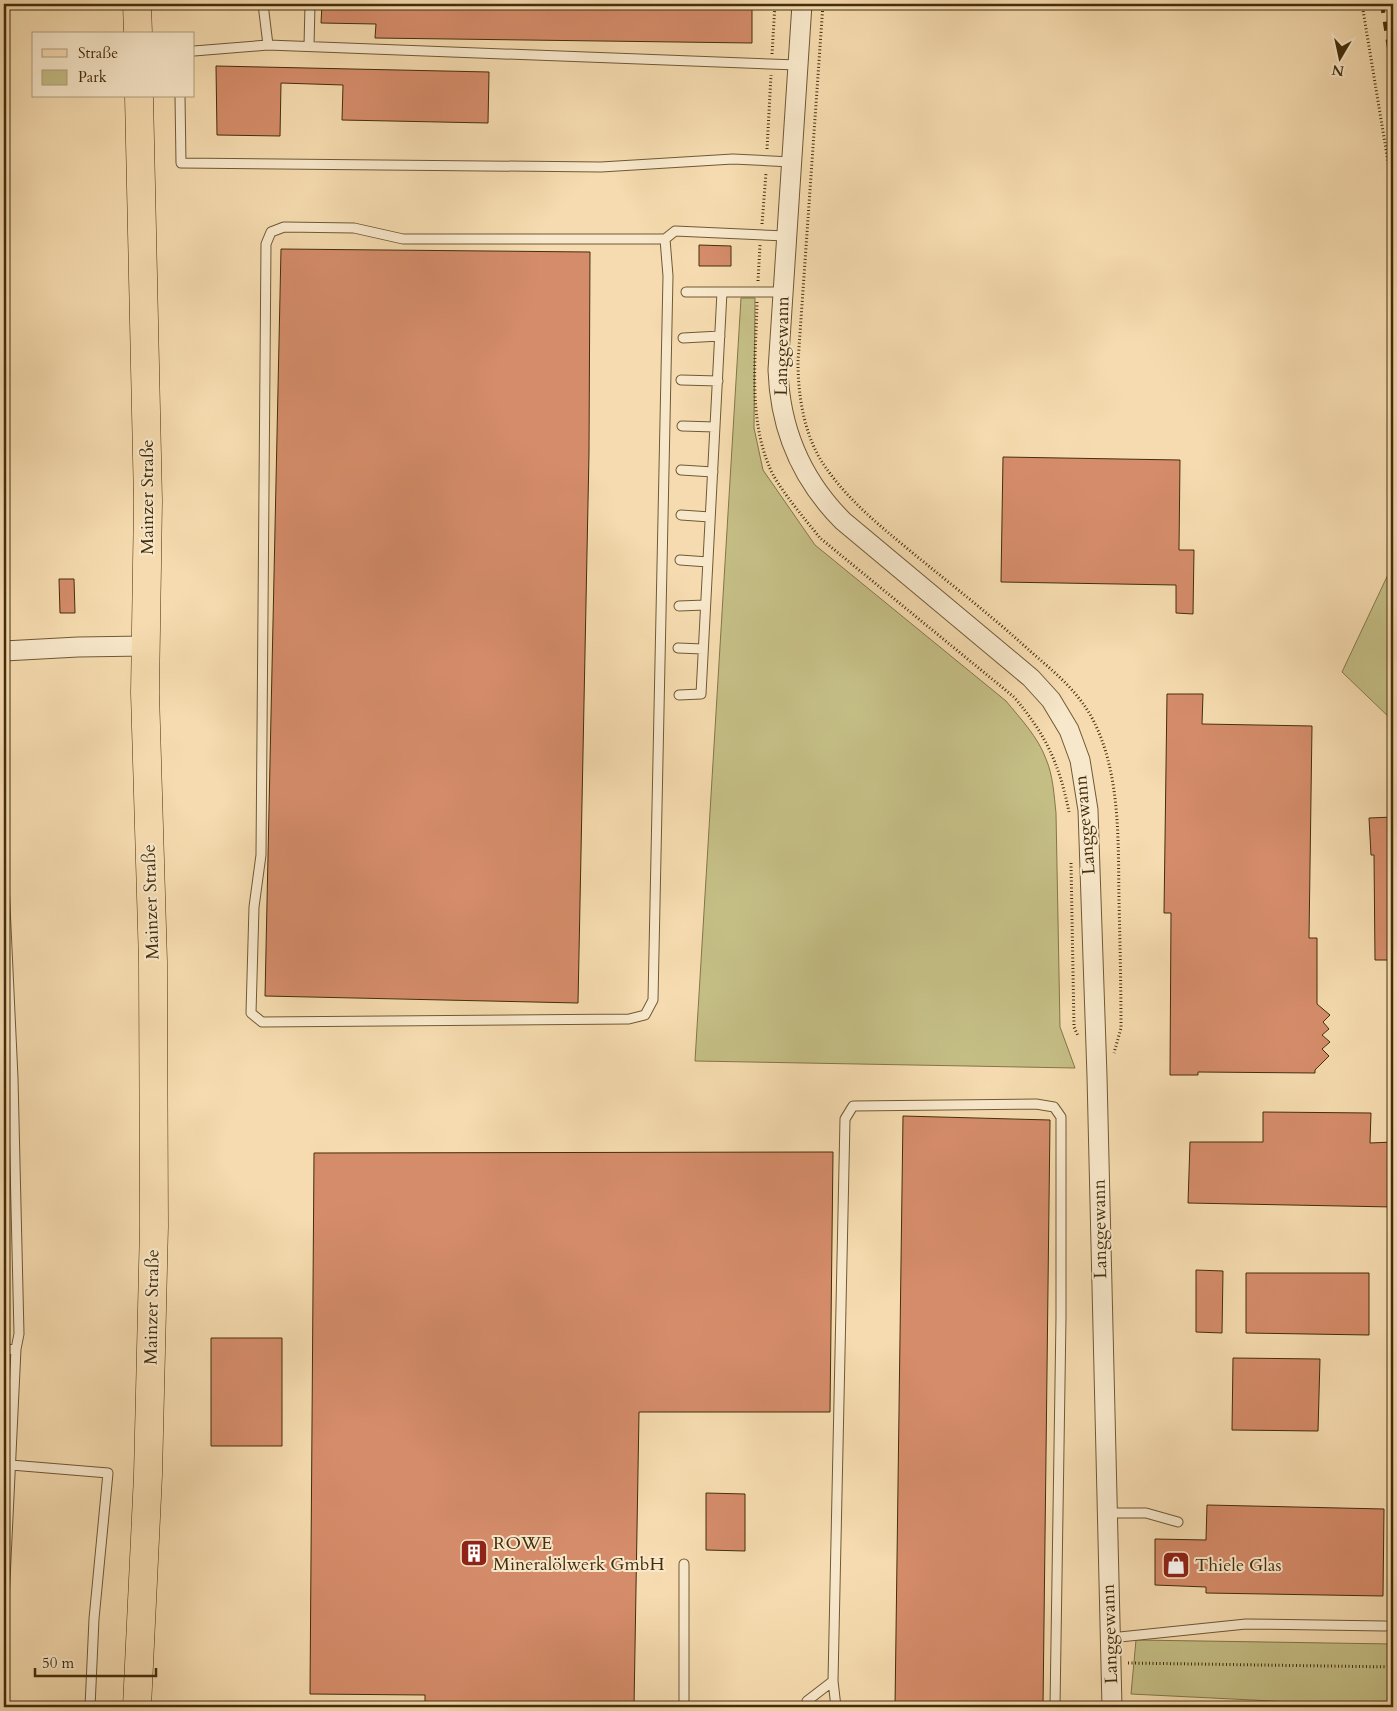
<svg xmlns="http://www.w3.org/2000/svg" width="1397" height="1711" viewBox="0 0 1397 1711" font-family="Cardo,serif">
<rect width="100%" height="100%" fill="#f5dbaf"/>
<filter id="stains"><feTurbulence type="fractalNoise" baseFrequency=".004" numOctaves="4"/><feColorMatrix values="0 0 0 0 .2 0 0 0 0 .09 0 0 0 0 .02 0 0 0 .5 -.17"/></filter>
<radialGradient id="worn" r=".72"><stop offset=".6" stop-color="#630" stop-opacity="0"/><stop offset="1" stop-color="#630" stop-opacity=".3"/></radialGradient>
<path fill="#c4be85" stroke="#847648" d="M741 298H755L754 428 763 470 815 545 1006 701C1020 718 1038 737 1046 759 1053 775 1054 795 1056 813L1060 1027 1075 1068 695 1061Z
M1393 564V721L1342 672Z
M1136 1640 1393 1644V1707L1131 1694Z"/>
<path fill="#d58c6a" stroke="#442e0c" d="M322 4H752V43L375 38 376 24 321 23Z
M216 66 489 72 488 123 342 120 343 85 281 83 280 136 217 135Z
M699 245 731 246V266H699Z
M281 249 590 252 589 453 578 1003 265 996Z
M1003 457 1180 460 1179 550H1194L1193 614 1176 613V585L1001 582Z
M59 579H74L75 613H60Z
M1167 694H1203L1202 724 1312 726 1309 938H1317V1004L1330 1015 1323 1022 1329 1029 1322 1035 1330 1042 1322 1049 1329 1056 1315 1070V1073L1198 1072V1075H1170L1171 913H1164Z
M1393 817V960H1375L1374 855H1371L1369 818Z
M1263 1112 1371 1113 1370 1143 1393 1142V1207L1188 1203 1190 1142H1263Z
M903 1116 1050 1120 1043 1707H895Z
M833 1152 830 1412H639L634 1707H425V1695L310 1694 314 1153Z
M1196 1270 1223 1271 1222 1333 1196 1332Z
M1246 1273H1369V1335L1246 1333Z
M211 1338H282V1446H211Z
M1233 1358 1320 1359 1318 1431 1232 1430Z
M706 1493 745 1494V1551L706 1550Z
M1207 1505 1384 1509 1383 1596 1206 1593V1587L1155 1585V1539L1206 1540Z"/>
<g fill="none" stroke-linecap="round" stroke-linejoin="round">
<g stroke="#705935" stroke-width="11">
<path id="lane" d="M268 45 798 65
M309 46 310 4
M194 51 268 45 263 4
M180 96 181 163 601 167 733 159 791 162
M665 239H403L354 228 284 227 271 232 266 244 261 855 254 907 251 1013 262 1022 629 1019 645 1015 653 1000 668 276 665 239 675 231 786 236
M686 292H722
M683 338 720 336
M681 380 718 381
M682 426 715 427
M681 470 713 472
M681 515 710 517
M680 560 708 562
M679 606 705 605
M678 648 703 649
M679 695 701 694 722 292H782
M4 884 13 1078 19 1334 16 1349 4 1350
M11 1465 108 1473 94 1619 90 1707
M1107 1513H1146L1178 1522
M4 1601 16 1349
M1110 1638 1246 1624 1385 1626
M833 1681 836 1707
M684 1707V1564
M807 1707V1701L833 1681 845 1119 853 1106 1036 1104 1054 1107 1061 1117V1317L1055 1707"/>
</g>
<g stroke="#705935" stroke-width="21">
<path id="street" d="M802 4 778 370C780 429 801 479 843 521L1031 678 1051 700 1069 730 1080 760 1088 810 1097 1076 1112 1707
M4 651 78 647 145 646"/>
</g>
<g stroke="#442e0c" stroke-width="29">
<path id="primary" d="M137 4 138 34
M137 1707 148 1475 154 1226 153 962 145 693 148 501 139 96"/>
</g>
<path stroke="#442e0c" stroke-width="3" stroke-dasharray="1 2.5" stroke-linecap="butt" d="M823 4 798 362C798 396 804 433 822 462 846 499 880 526 914 554 953 586 993 617 1030 651 1053 671 1077 690 1092 718 1121 772 1118 842 1119 901 1120 944 1121 986 1121 1028L1114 1053
M1362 4 1393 192
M772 54 775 4
M767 149 771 75
M762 224 766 173
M758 281 760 245
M757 302C756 356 748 415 769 466 777 487 806 520 820 538L1014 697C1046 735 1059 763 1069 812
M1071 863 1074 1027 1078 1036
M1128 1663 1393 1667"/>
<use href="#lane" stroke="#f8e8cb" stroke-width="9"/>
<use href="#street" stroke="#f8e8cb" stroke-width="19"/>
<use href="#primary" stroke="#f5dbaf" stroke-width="28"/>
<path stroke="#442e0c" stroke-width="4" stroke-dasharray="9 9" stroke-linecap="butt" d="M1382 4 1393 74
M1391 4 1393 19"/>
</g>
<defs>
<g id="building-square" transform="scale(1.4375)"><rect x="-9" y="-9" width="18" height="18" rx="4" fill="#8f2418" stroke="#f8e8cb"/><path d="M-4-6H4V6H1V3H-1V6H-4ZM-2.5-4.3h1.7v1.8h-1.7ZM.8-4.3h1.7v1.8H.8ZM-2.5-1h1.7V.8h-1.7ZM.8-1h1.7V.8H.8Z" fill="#fff"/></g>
<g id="shop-square" transform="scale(1.4375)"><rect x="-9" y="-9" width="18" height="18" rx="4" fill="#8f2418" stroke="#f8e8cb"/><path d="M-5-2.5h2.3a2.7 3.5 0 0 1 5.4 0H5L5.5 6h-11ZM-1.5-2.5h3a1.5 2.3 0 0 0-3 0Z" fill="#fff"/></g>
</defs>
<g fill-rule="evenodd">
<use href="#building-square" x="474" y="1553"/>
<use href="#shop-square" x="1176" y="1565"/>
</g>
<g text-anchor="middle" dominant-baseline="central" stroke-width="4" stroke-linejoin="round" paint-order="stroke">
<g font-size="18" fill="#442e0c" stroke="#f8e8cb">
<text transform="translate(782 346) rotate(-89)">Langgewann</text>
<text transform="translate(147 497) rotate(-90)">Mainzer Straße</text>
<text transform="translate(1085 825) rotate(-95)">Langgewann</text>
<text transform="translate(151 902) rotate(-92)">Mainzer Straße</text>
<text transform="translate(1100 1229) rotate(-91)">Langgewann</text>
<text transform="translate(152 1307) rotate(-89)">Mainzer Straße</text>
<text transform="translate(1110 1634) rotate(-92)">Langgewann</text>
</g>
<g font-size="18" fill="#442e0c" stroke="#f8e8cb" text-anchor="start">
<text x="493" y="1543">ROWE<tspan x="493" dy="21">Mineralölwerk GmbH</tspan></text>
<text x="1195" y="1565">Thiele Glas</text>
</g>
</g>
<rect width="1397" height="1711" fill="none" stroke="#f5dbaf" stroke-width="20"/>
<rect x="5" y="5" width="1387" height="1701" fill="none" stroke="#442e0c" stroke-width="2.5"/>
<rect x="10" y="10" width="1377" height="1691" fill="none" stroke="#442e0c"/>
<rect x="32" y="32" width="162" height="65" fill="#f8e8cb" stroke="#b09e7f"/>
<rect x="42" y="49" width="25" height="8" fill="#f5dbaf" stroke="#b09e7f"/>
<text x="78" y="58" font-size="15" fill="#442e0c">Straße</text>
<rect x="42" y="70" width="25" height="15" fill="#c4be85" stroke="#b09e7f"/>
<text x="78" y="82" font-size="15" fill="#442e0c">Park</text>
<g transform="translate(1340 58) rotate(189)" stroke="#f8e8cb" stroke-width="4" paint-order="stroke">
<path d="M0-4L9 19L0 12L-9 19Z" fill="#442e0c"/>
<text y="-8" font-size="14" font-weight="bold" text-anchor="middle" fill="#442e0c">N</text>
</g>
<path d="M35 1668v8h121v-8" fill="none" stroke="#442e0c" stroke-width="2.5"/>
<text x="42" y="1668" font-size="15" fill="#442e0c" stroke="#f8e8cb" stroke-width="4" paint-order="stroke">50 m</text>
<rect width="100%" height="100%" filter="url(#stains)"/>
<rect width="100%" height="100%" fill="url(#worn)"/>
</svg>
